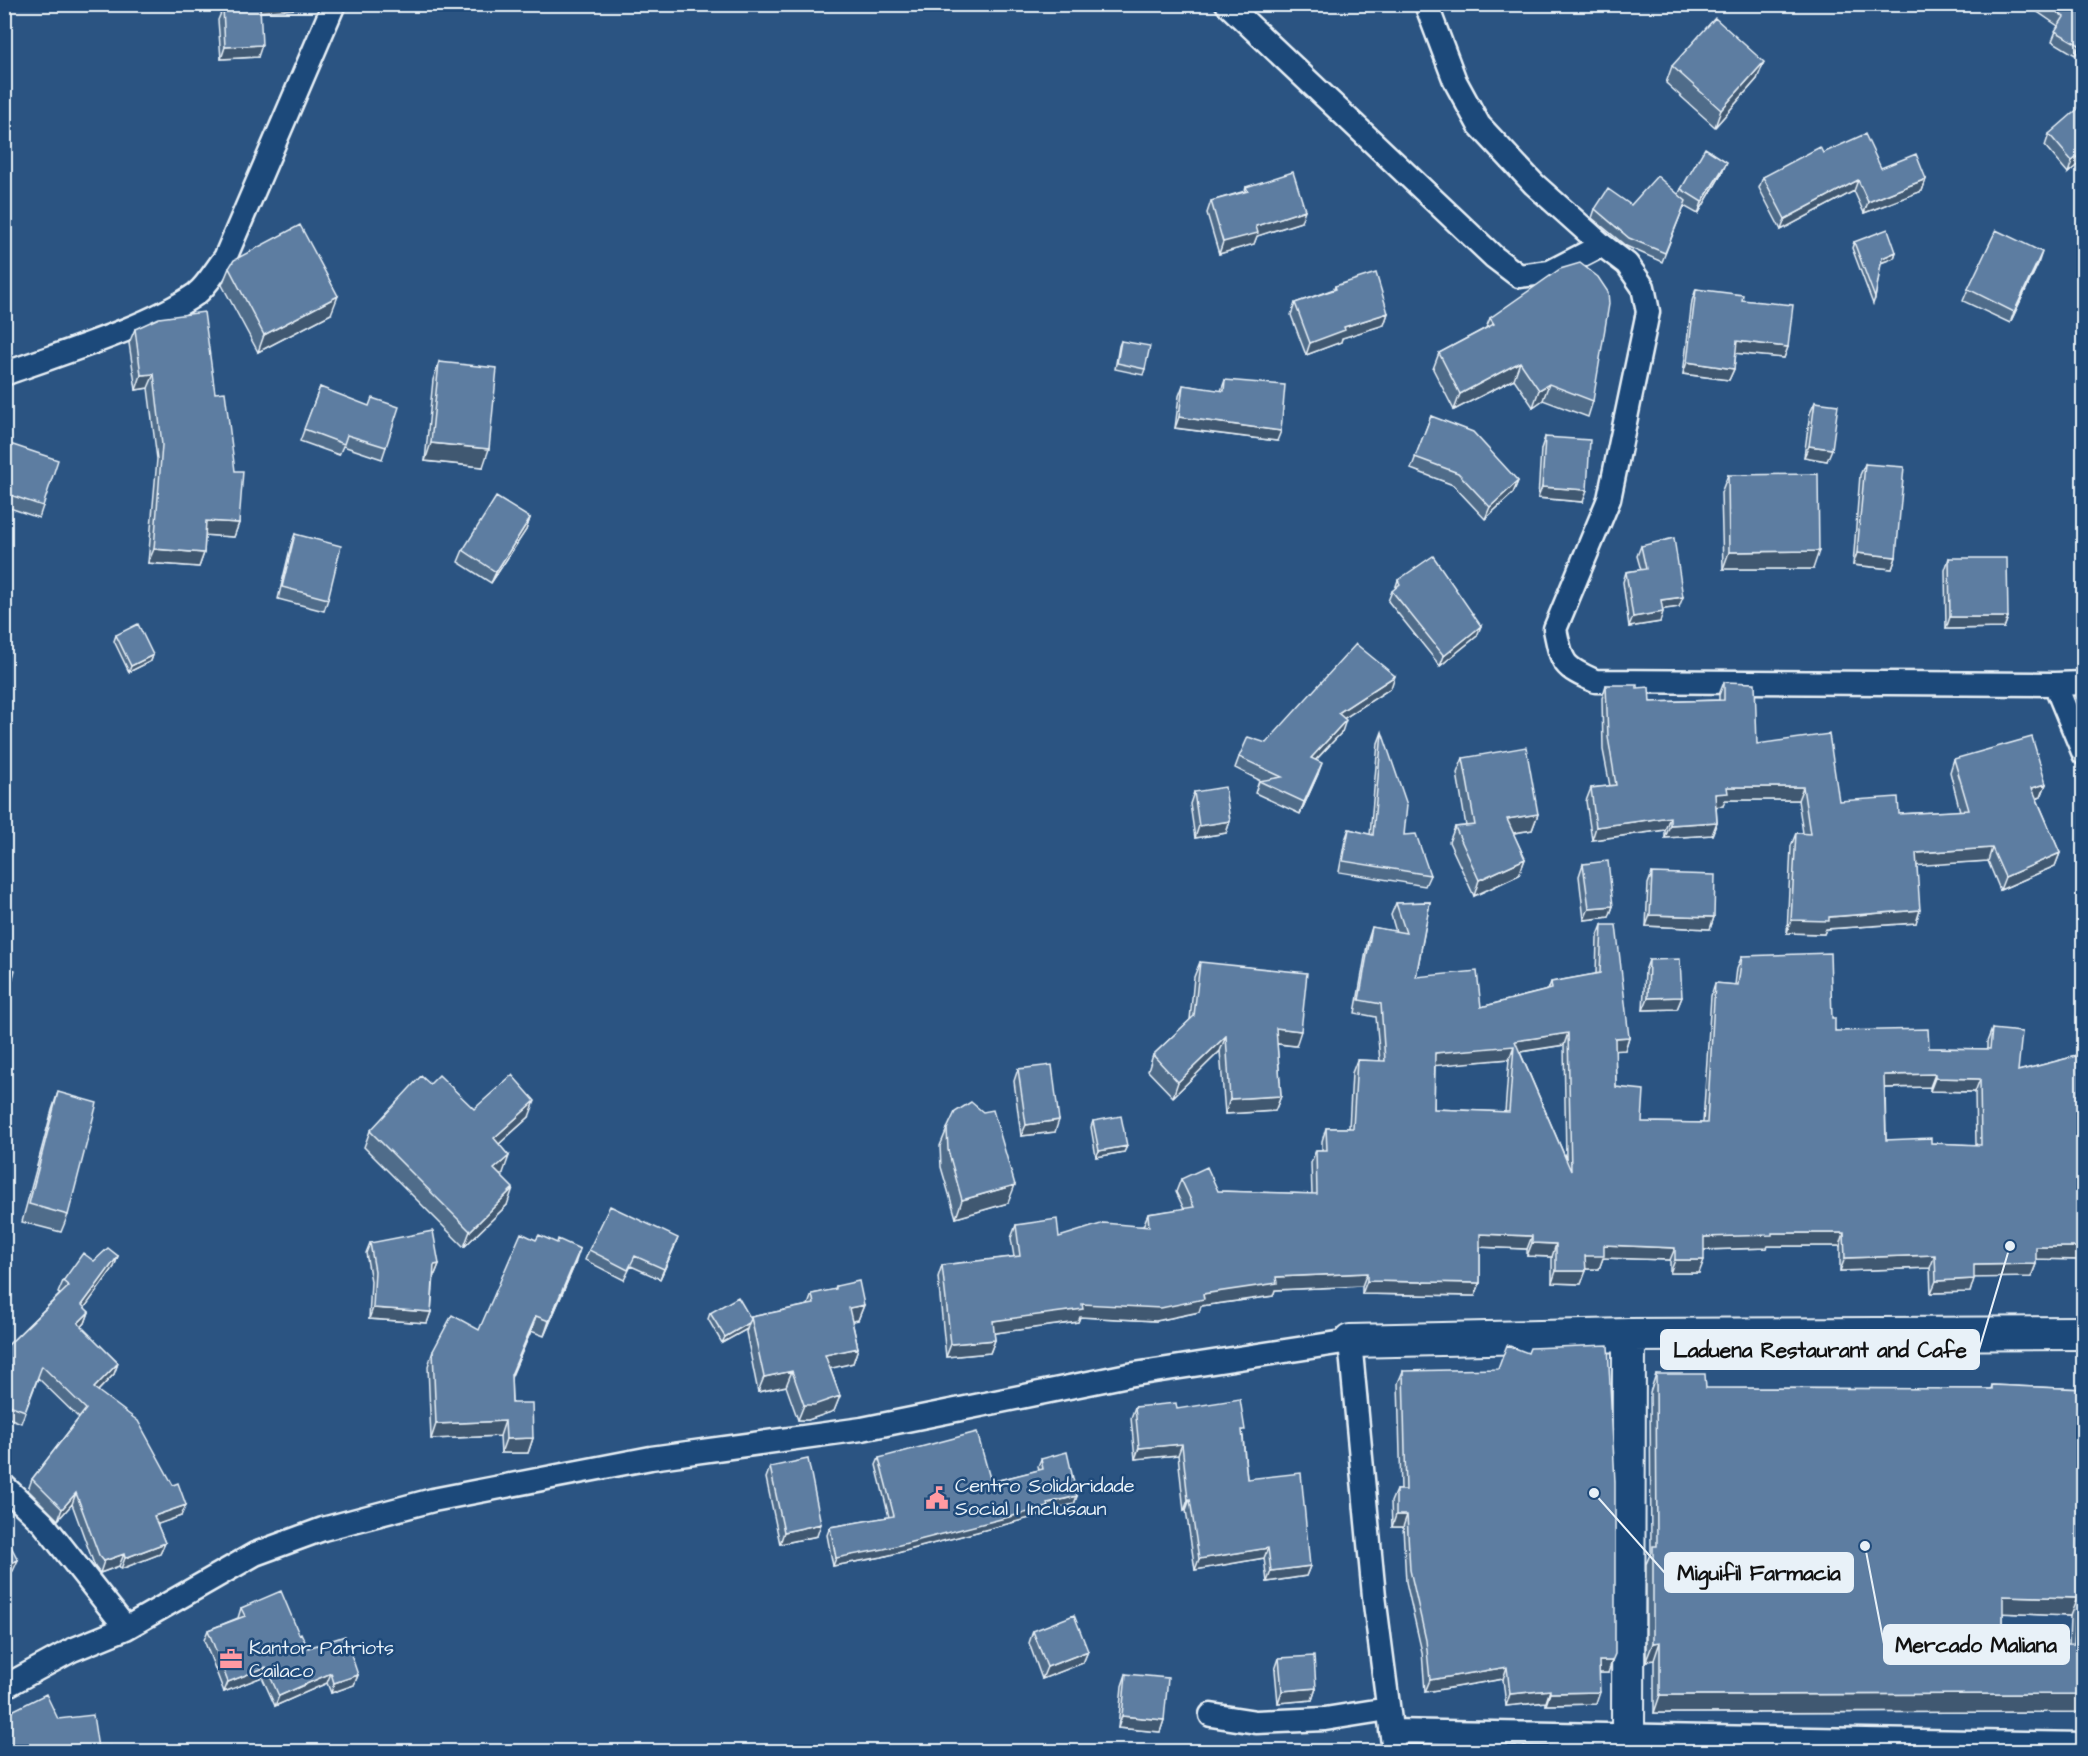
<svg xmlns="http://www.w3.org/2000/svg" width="2088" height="1756" viewBox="0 0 2088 1756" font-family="'Architects Daughter',sans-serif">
<rect width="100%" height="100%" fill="#2b5482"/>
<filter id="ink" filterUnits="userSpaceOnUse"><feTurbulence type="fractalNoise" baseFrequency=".0167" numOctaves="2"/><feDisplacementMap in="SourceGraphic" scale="12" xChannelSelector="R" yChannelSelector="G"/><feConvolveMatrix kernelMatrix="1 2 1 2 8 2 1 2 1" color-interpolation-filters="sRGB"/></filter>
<g filter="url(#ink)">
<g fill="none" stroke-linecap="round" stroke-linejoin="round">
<g stroke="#e8f1f8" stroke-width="27">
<path id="street" d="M1227 4 1494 257 1519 276 1550 272 1602 245
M1426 4 1455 81 1479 125 1534 184 1602 245 1627 264 1643 287 1648 312 1609 499 1555 629C1562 664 1563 667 1595 681L2055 684 2084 754
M4 374C61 353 147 328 196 294 207 286 216 269 225 258L334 4
M2055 684 2084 683
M4 1486 43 1523 126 1628
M4 1687 72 1650 126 1628 255 1554 323 1529 433 1500 651 1458 862 1429 1128 1375 1350 1341 1374 1596 1394 1752
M1211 1715 1256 1722 1325 1719 1388 1709
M1391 1731 2084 1744"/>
</g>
<g stroke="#e8f1f8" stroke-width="36">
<path id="secondary" d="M1350 1341 1629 1335 2084 1333
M1628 1736 1629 1335"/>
</g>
<use href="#street" stroke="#1f4a7a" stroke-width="22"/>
<use href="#secondary" stroke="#1f4a7a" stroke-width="32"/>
</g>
<path fill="#506c8a" stroke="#e8f1f8" stroke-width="1.5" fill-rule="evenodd" d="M243 4H311L310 8 260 11 258 57 221 59 218 20 223 8 243 7Z
M2029 4H2084V41L2075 55 2052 41 2058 26 2029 6Z
M1672 66 1757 79 1715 127 1666 83Z
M2084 111V159L2068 173 2045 146 2049 134Z
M1823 153 1881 168 1926 179 1922 191 1864 213 1854 191 1781 230 1759 188 1763 177Z
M1722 173 1698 214 1684 206 1662 262 1626 246 1592 218 1595 209 1631 205 1678 195 1681 189Z
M1246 187 1301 222 1257 236 1254 244 1219 254 1207 213 1211 201 1245 191Z
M1854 242 1896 252 1894 258 1881 263 1875 298 1873 304 1852 248Z
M2038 264 2010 323 1963 301 1968 289Z
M229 268 331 314 258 352 222 285Z
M1335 286 1388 313 1384 325 1342 338 1341 342 1306 355 1291 315 1295 303 1334 289Z
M1696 289 1742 300 1788 347 1784 358 1736 353 1734 369 1729 380 1683 374 1692 301Z
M2084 315V333L2078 328Z
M1490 318 1593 401 1588 417 1543 400 1533 407 1514 379 1454 410 1433 369 1439 353 1486 328Z
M135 329 215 393 239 523 234 537 205 535 204 553 199 567 148 563 157 459 148 388 136 390 129 343Z
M1121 341 1145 369 1143 375 1115 369 1119 346Z
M439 362 483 467 425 461 433 380Z
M1225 380 1277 441 1175 428 1179 396 1183 385 1221 391Z
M320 387 386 447 382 459 343 446 339 455 300 441Z
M1815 402 1827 461 1804 457 1810 413Z
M1431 416 1518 481 1513 493 1485 519 1453 485 1411 469Z
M1545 437 1583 502 1538 498 1541 449Z
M4 442 43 506 39 518 4 506Z
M1865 464 1896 557 1892 569 1853 565 1860 475Z
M1728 475 1813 569H1723L1721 493Z
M530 518 526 530 491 583 458 562 463 550Z
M295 534 328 599 324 611 278 599 291 545Z
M1641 546 1679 607 1663 609 1660 622 1629 627 1623 582 1626 572 1641 570 1637 556Z
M1949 558 2008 617 2004 628 1946 629 1945 570Z
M1398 580 1477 636 1440 666 1388 601 1392 591 1395 589Z
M116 635 153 655 151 661 129 672 114 641Z
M1724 682 1757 744 1839 801 1899 814 1960 811 1950 772 1954 759 2046 784 2041 797 2037 799 2060 853 2055 866 2000 890 1988 861 1917 865 1916 923 1826 929 1824 934 1787 933 1791 846 1796 833H1803L1798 800H1725L1723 806H1716L1717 822 1712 835 1665 838V830L1592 840 1586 801 1591 788 1610 786 1603 750 1602 698 1606 685 1637 688 1650 702 1719 700V695Z
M1391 688 1344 718 1342 732 1316 760 1318 774 1300 814 1255 793 1259 781H1261L1235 768 1239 757Z
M1382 732 1404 835 1430 875 1425 886 1339 872 1345 840 1349 829 1370 835 1378 743Z
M1463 758 1538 814 1532 830 1513 833 1525 859 1519 875 1474 896 1449 842 1455 827 1466 826 1457 773Z
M1194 792 1230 821 1226 833 1195 838 1190 804Z
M1583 864 1613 906 1609 917 1584 920 1579 876Z
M1652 873 1714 917 1710 929 1646 926 1648 884Z
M1430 902 1416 977 1481 1007 1548 990 1551 982 1596 974 1597 938 1602 925 1629 1037 1625 1050H1615L1616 1087 1642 1122 1703 1123 1711 996 1715 983 1735 985 1737 968 1742 956 1832 1018 1835 1031 1929 1048 1987 1049V1042L1992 1029 2018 1071 2084 1054V1260L2036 1259V1264L2031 1277H1974L1970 1292 1931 1293 1930 1268 1840 1271V1246H1768L1767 1248 1704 1250 1699 1273H1670V1260L1603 1258 1599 1269H1586L1581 1284 1552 1283V1257L1527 1256V1249L1480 1247V1283L1475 1296 1362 1294V1286L1275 1290 1273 1296 1201 1306 1199 1312 1156 1321 1080 1317 1078 1322 994 1333 995 1340 990 1353 946 1357 938 1277 942 1265 1014 1257 1011 1238 1016 1225 1059 1237 1143 1226 1148 1214 1184 1209 1176 1192 1181 1179 1218 1191 1312 1194 1311 1163 1316 1150H1322V1141L1326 1128H1349L1352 1073 1357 1060 1380 1061 1376 1017 1355 1013 1368 940 1372 927 1396 932 1391 915 1396 903ZM1564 1045 1566 1159 1520 1052ZM1509 1059 1505 1112 1434 1109 1435 1065ZM1930 1087V1091L1975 1092 1976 1145 1931 1143 1886 1140 1885 1088Z
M1649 960 1682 997 1677 1009 1643 1010 1645 971Z
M1200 962 1296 1046 1277 1044 1281 1096 1275 1111 1225 1114 1220 1051 1173 1097 1148 1071 1153 1055 1190 1020 1194 977Z
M1018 1069 1055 1132 1021 1136 1014 1081Z
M430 1084 474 1109 529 1117 499 1144 503 1173 500 1175 507 1205 464 1247 364 1147 370 1131Z
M58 1092 68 1215 61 1232 22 1222 52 1110Z
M1093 1121 1127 1146 1124 1152 1096 1157 1091 1127Z
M947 1129 1008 1203 956 1218 941 1167 940 1146Z
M370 1243 439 1264 435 1274 434 1275 431 1312 427 1323 369 1319 371 1281 366 1253Z
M674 1248 660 1279 631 1266 624 1280 585 1260 589 1250Z
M118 1256 114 1267 84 1308 89 1312 85 1323 81 1327 118 1363 114 1374 98 1391 181 1516 157 1524 165 1543 160 1554 121 1569 119 1566 100 1573 95 1567 72 1504 58 1520 28 1490 32 1479 79 1418 38 1378 21 1423 4 1416V1349L60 1294 58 1293 63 1281 94 1261Z
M575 1264 544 1336 531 1331 511 1377 512 1403 533 1438 528 1453H501L500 1436 431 1439 428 1366 433 1351 479 1330Z
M836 1286 864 1305 858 1320 852 1321 858 1348 853 1363 830 1368 840 1396 834 1411 808 1420H798L786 1386 758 1392 746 1332 747 1329 722 1343 708 1319 710 1313 751 1319V1317L808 1305 812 1294 834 1290Z
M1403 1371 1608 1673H1599L1596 1704 1546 1705V1702L1506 1706 1503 1679 1425 1692 1422 1652 1406 1582 1403 1527H1392L1391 1502 1396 1490H1401L1398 1383Z
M1656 1374 1706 1388 1991 1389 1992 1385 2084 1389V1712L1654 1713V1660L1646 1661V1564L1651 1552 1650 1392ZM2003 1613 2070 1616 2069 1644 2003 1645Z
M1135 1407 1177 1409 1243 1436 1247 1479 1310 1566 1306 1576 1267 1582 1264 1558 1195 1570 1186 1510 1184 1511 1178 1455 1135 1459 1131 1418Z
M879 1458 991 1482 1039 1470 1038 1466 1041 1459 1077 1496 1074 1504 1046 1511 1045 1514 882 1557 833 1566 827 1535 830 1527 889 1517 876 1465Z
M770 1467 817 1536 780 1544 766 1478Z
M241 1608 299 1634 308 1648 358 1675 354 1685 331 1693 327 1683 275 1706 262 1677 224 1692 204 1640 208 1630 238 1618Z
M1033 1631 1088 1651 1083 1663 1042 1679 1029 1643Z
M1279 1658 1316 1688 1312 1700 1278 1703 1275 1670Z
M1126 1674 1164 1720 1160 1732 1118 1728 1122 1686Z"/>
<path fill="#415871" stroke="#e8f1f8" stroke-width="1.5" d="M246 4H311L310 8 243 13Z
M2084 37V41L2075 55 2079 45Z
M262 45 258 57 221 59 225 47Z
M1764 62 1757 79 1715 127 1721 110Z
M2084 151V159L2068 173 2072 161Z
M1727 162 1722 173 1698 214 1702 202Z
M1926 179 1922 191 1864 213 1868 202Z
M1858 180 1854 191 1781 230 1785 219Z
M1305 210 1301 222 1257 236 1254 244 1219 254 1223 242 1256 226Z
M1896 252 1894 258 1880 263 1882 258Z
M2042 252 2038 264 2010 323 2014 312Z
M338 296 331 314 258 352 264 335Z
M1388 313 1384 325 1342 338 1341 342 1306 355 1310 343 1344 327Z
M1737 341 1788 347 1784 358 1733 353Z
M1520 362 1514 379 1454 410 1460 394Z
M1687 362 1734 369 1729 380 1683 374Z
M154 374 148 388 136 390 141 375Z
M1549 384 1543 400 1533 407 1539 390Z
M1179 417 1281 431 1277 441 1175 428Z
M431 443 489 449 483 467 425 461Z
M1809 446 1832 449 1827 461 1804 457Z
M1518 481 1513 493 1485 519 1490 507Z
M1542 487 1587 490 1583 502 1538 498Z
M530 518 526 530 491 583 496 572Z
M206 521 239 523 234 537 201 535Z
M154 549 204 553 199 567 148 563Z
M1819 551 1813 569H1723L1729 552Z
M1857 553 1896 557 1892 569 1853 565Z
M1683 597 1679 607 1658 610 1661 600Z
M1663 612 1660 622 1629 627 1633 617Z
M1950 617H2008L2004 628 1946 629Z
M1481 626 1477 636 1440 666 1444 656Z
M153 655 151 661 129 672 131 666Z
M1395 676 1391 688 1334 725 1338 713Z
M1346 720 1342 732 1307 769 1311 758Z
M1322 763 1318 774 1300 814 1304 802Z
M2046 784 2041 797 2028 801 2032 788Z
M1727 787H1803L1798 800H1725L1723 806 1711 807 1715 794Z
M1538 814 1532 830 1501 835 1507 819Z
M1670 817 1665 830 1592 840 1596 827Z
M1230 821 1226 833 1195 838 1199 826Z
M1717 822 1712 835 1665 838 1670 825Z
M1992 848 1988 861 1911 866 1916 853Z
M2060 853 2055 866 2000 890 2005 877Z
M1525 859 1519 875 1474 896 1479 880Z
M1613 906 1609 917 1584 920 1589 908Z
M1920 910 1916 923 1826 929 1824 934 1787 933 1791 920Z
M1650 915 1714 917 1710 929 1646 926Z
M1682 997 1677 1009 1643 1010 1648 998Z
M1276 1028 1301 1031 1296 1046 1271 1043Z
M1568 1033 1564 1045 1513 1053 1514 1046 1509 1059 1431 1066 1435 1053Z
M1226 1036 1220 1051 1173 1097 1178 1082Z
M1629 1037 1625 1050 1610 1051 1615 1038Z
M1935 1074 1930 1087 1880 1088 1884 1075Z
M1935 1078 1980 1079 1975 1092 1930 1091Z
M1281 1096 1275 1111 1225 1114 1230 1099Z
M535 1101 529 1117 488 1154 494 1138Z
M1059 1120 1055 1132 1021 1136 1026 1125Z
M1127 1146 1124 1152 1096 1157 1099 1151Z
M509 1156 503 1173 488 1185 494 1169Z
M1015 1185 1008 1203 956 1218 962 1200Z
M513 1188 507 1205 464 1247 470 1231Z
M1772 1233H1844L1840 1246H1768L1767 1248 1699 1250 1704 1237Z
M1480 1234 1532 1236 1527 1249 1475 1247Z
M678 1238 674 1248 660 1279 664 1269Z
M1532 1243 1556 1244 1552 1257 1527 1256Z
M1604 1245 1675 1248 1670 1260 1603 1258 1599 1269H1581L1585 1256Z
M2036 1247H2084V1260L2031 1259Z
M580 1249 575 1264 544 1336 549 1321Z
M1935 1255 1930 1268 1840 1271 1845 1258Z
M118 1256 114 1267 78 1317 82 1305Z
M1675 1260H1704L1699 1273H1670Z
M439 1264 435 1274 430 1275 434 1265Z
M2036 1264 2031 1277 1969 1278 1974 1265Z
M1556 1271H1586L1581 1284 1552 1283Z
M1367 1273 1362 1286 1275 1290 1273 1296 1201 1306 1199 1312 1156 1321 1080 1317 1078 1322 988 1334 993 1321 1082 1304 1203 1294 1276 1277Z
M1974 1279 1970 1292 1931 1293 1936 1281Z
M1367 1281 1480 1283 1475 1296 1362 1294Z
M864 1305 858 1320 843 1323 849 1308Z
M373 1308 431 1312 427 1323 369 1319Z
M89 1312 85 1323 74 1335 78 1323Z
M536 1316 531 1331 506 1390 511 1375Z
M749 1323 747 1329 722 1343 725 1337Z
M995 1340 990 1353 946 1357 951 1344Z
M858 1348 853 1363 820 1371 825 1355Z
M118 1363 114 1374 90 1399 94 1388Z
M792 1371 786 1386 758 1392 764 1377Z
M840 1396 834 1411 808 1420H798L804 1405Z
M505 1421 500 1436 431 1439 436 1424Z
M533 1438 528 1453H501L506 1439Z
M1182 1444 1178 1455 1135 1459 1139 1448Z
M76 1493 72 1504 58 1520 62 1509Z
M1077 1496 1074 1504 1046 1511 1045 1514 882 1557 833 1566 836 1558Z
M1190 1499 1186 1510 1184 1511 1188 1500Z
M186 1505 181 1516 150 1527 154 1516Z
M1396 1515H1407L1403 1527H1392Z
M821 1524 817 1536 780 1544 784 1532Z
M165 1543 160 1554 121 1569 125 1558Z
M1268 1548 1264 1558 1195 1570 1199 1559Z
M124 1554 119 1566 100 1573 104 1561Z
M18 1560 13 1571 4 1576V1566Z
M1310 1566 1306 1576 1267 1582 1271 1571Z
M2003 1596 2077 1598 2070 1616 1997 1613Z
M1660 1642 1654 1660 1646 1661 1653 1643Z
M1088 1651 1083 1663 1042 1679 1047 1667Z
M1599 1661H1612L1608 1673H1595Z
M266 1667 262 1677 224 1692 228 1682Z
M1507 1667 1503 1679 1425 1692 1430 1680Z
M331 1673 327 1683 275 1706 279 1696Z
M358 1675 354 1685 331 1693 334 1683Z
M1316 1688 1312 1700 1278 1703 1282 1691Z
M1550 1690 1546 1702 1506 1706 1510 1694Z
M1600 1692 1596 1704 1546 1705 1550 1693Z
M2084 1694V1712L1654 1713 1660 1695Z
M1122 1716 1164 1720 1160 1732 1118 1728Z"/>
<path fill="#5d7da1" stroke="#e8f1f8" stroke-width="1.5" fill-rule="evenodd" d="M2046 4H2084V37L2079 45 2055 31 2064 17Z
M260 6 262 45 225 47 223 8Z
M1715 18 1764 62 1721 110 1672 66Z
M2080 107 2084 111V151L2072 161 2049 134Z
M1865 134 1881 168 1916 154 1926 179 1868 202 1858 180 1785 219 1763 177 1820 147 1823 153Z
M1705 148 1727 162 1702 202 1681 189Z
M1293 172 1305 210 1256 226 1258 233 1223 242 1211 201 1248 191 1246 187Z
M1657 176 1686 201 1665 253 1629 238 1595 209 1608 189 1631 205Z
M300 225 338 296 264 335 229 268 234 260Z
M1888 229 1896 252 1882 258 1875 298 1854 242Z
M1996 230 2042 252 2014 312 1968 289Z
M1580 263 1598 277 1608 292 1609 304 1593 401 1549 384 1539 390 1520 362 1460 394 1439 353 1494 324 1490 318 1560 269Z
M1376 273 1388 313 1344 327 1345 330 1310 343 1295 303 1336 289 1335 286Z
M1696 289 1743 295 1742 300 1793 305 1788 347 1737 341 1734 369 1687 362Z
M204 312 215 393 225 392 235 471H243L239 523 206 521 204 553 154 549 162 445 154 374 141 375 135 329 159 318Z
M1121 341 1150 346 1145 369 1117 363Z
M439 362 497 368 489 449 431 443Z
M1225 380 1285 385 1281 431 1179 417 1183 385 1224 391Z
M320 387 369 406 372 398 399 407 386 447 347 435 344 444 304 429Z
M1815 402 1838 405 1832 449 1809 446Z
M1431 416 1473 432 1518 481 1490 507 1458 473 1415 457Z
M1545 437 1590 440 1587 490 1542 487Z
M4 442 58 460 43 506 4 493Z
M1865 464 1904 467 1896 557 1857 553Z
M1818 474 1819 551 1729 552 1728 475Z
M496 497 530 518 496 572 463 550Z
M295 534 341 546 328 599 282 587Z
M1674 538 1683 597 1661 600 1663 612 1633 617 1626 572 1646 569 1641 546Z
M1433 556 1481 626 1444 656 1392 591 1400 584 1398 580Z
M1949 558H2007L2008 617H1950Z
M138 624 153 655 131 666 116 635Z
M1356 644 1395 676 1338 713 1346 720 1311 758 1322 763 1304 802 1259 781 1282 777 1239 757 1248 737 1266 743Z
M1724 682 1755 683 1757 744 1829 734 1839 801 1898 797 1899 814 1969 810 1954 759 2032 737 2046 784 2032 788 2060 853 2005 877 1992 848 1916 853 1920 910 1829 917V921L1791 920 1796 833 1810 834 1803 787H1727L1728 793 1715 794 1717 822 1670 825V817L1596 827 1591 788 1616 785 1608 737 1606 685H1637V688L1649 687 1650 702 1724 700Z
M1382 732 1407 805 1404 835 1416 834 1430 875 1343 861 1349 829 1373 835Z
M1526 747 1538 814 1507 819 1525 859 1479 880 1455 827 1475 825 1463 758Z
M1225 787 1230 821 1199 826 1194 792Z
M1608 861 1613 906 1589 908 1583 864Z
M1652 873 1715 875 1714 917 1650 915Z
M1430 902 1416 977 1477 971 1481 1007 1552 989 1551 982 1600 973 1602 925H1616L1629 1037 1615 1038 1616 1087 1644 1090 1642 1122 1707 1123 1715 983 1738 985 1742 956 1830 953 1832 1018H1835V1031L1928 1029 1929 1048 1990 1049 1992 1029 2022 1032 2018 1071 2084 1054V1247H2036V1264L1974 1265V1279L1936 1281 1935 1255 1845 1258 1844 1233H1772V1235L1704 1237V1260H1675V1248L1604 1245V1256H1585L1586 1271H1556V1244L1532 1243V1236L1480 1234V1283L1367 1281V1273L1276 1277 1277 1283 1203 1294 1204 1299 1161 1308 1082 1304 1083 1309 993 1321 995 1340 951 1344 942 1265 1020 1256 1016 1225 1057 1219 1059 1237 1104 1223 1149 1227 1148 1214 1194 1207 1181 1179 1207 1167 1218 1191 1317 1194 1316 1150H1327L1326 1128H1353L1357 1060 1385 1061 1381 1004 1359 1000 1372 927 1406 933 1396 903ZM1568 1033 1571 1171 1515 1041ZM1514 1046 1509 1112 1434 1109 1435 1053ZM1935 1074V1078L1980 1079 1981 1145 1931 1143V1138L1886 1140 1884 1075Z
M1680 959 1682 997 1648 998 1649 960Z
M1200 962 1307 973 1301 1031 1276 1028 1281 1096 1230 1099 1226 1036 1178 1082 1153 1055 1194 1016Z
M4 967 15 970 4 1013Z
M1052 1065 1059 1120 1026 1125 1018 1069Z
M439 1075 474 1109 512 1075 535 1101 494 1138 509 1156 494 1169 513 1188 470 1231 370 1131 421 1076 430 1084Z
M58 1092 97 1103 68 1215 29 1204Z
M971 1102 983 1112 993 1110 1015 1185 962 1200 948 1150 947 1129 955 1112Z
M1121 1116 1127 1146 1099 1151 1093 1121Z
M610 1206 678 1238 664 1269 635 1256 628 1270 589 1250Z
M433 1231 439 1264 434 1265 431 1312 373 1308 375 1271 370 1243Z
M521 1233 536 1240 539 1235 557 1243 558 1239 580 1249 549 1321 536 1316 511 1375 512 1403H532L533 1438 506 1439 505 1421 436 1424 433 1351 452 1315 479 1330Z
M108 1248 118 1256 82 1305 89 1312 78 1323 118 1363 94 1388 138 1421 173 1485 178 1483 186 1505 154 1516 165 1543 125 1558 124 1554 104 1561 99 1555 76 1493 62 1509 32 1479 86 1409 42 1366 25 1411 4 1403V1349L69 1286 63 1281 83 1253 94 1261Z
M859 1281 864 1305 849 1308 858 1348 825 1355 840 1396 814 1405H804L792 1371 764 1377 751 1317 814 1304 812 1294 836 1289V1286Z
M738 1297 751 1319 749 1323 725 1337 710 1313Z
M1507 1345 1528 1353 1530 1348 1608 1345 1615 1482V1654L1612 1661H1599L1600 1692 1550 1693V1690L1510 1694 1507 1667 1430 1680 1426 1640 1410 1570 1407 1515H1396V1490H1406L1403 1371 1498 1369Z
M1656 1374H1705L1706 1388 1992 1389V1385L2084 1389V1694L1660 1695V1642L1653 1643V1546H1657ZM2003 1596 2077 1598 2074 1644 2003 1645Z
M1240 1399 1245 1430H1242L1247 1479 1301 1473 1310 1566 1271 1571 1268 1548 1199 1559 1190 1499 1188 1500 1182 1444 1139 1448 1135 1407 1176 1403 1177 1409Z
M977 1432 991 1482 1043 1469 1041 1459 1067 1452 1077 1496 1047 1503 1048 1507 884 1549 836 1558 830 1527 894 1516 879 1458Z
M808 1459 821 1524 784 1532 770 1467Z
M4 1533 18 1560 4 1566Z
M281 1591 299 1634 301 1633 308 1648 345 1636 358 1675 334 1683 331 1673 279 1696 266 1667 228 1682 208 1630 245 1616 241 1608Z
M1074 1615 1088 1651 1047 1667 1033 1631Z
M1314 1656 1316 1688 1282 1691 1279 1658Z
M1126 1674 1168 1678 1164 1720 1122 1716Z
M46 1694 58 1719 93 1715 98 1748 110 1746 111 1752H4V1715Z
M1251 1745 1254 1752H1234Z
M1690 1748 1718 1750V1752H1690Z
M1639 1749 1679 1752H1639Z"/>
</g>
<defs>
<g id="civic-bare" transform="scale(1.8)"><path d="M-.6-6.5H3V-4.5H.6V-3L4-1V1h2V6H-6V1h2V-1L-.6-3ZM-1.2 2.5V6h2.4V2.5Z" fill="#ff9aa2" stroke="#1f4a7a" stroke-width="2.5" paint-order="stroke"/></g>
<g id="office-bare" transform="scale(1.8)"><path d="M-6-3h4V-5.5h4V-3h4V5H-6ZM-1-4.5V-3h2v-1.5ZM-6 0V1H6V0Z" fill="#ff9aa2" stroke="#1f4a7a" stroke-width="2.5" paint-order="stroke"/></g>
</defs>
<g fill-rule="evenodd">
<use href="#civic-bare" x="937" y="1498"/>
<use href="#office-bare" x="231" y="1659"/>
</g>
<g text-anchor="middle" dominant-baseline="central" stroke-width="5" stroke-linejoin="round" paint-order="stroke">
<g font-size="20" fill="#e8f1f8" stroke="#1f4a7a" text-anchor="start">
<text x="955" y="1486">Centro Solidaridade<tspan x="955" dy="23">Social I Inclusaun</tspan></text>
<text x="249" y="1648">Kantor Patriots<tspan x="249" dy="23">Cailaco</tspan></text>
</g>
</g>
<path fill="none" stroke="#e8f1f8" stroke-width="2" d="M2010 1246L1979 1350M1594 1493L1665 1573M1865 1546L1884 1644"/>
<g fill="#e8f1f8" stroke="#1f4a7a" stroke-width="2">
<circle cx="2010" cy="1246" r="6"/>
<circle cx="1594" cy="1493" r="6"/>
<circle cx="1865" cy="1546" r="6"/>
</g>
<g fill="#e8f1f8" stroke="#e8f1f8" stroke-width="2">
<rect x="1661" y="1330" width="318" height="39" rx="6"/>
<rect x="1665" y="1553" width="188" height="39" rx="6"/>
<rect x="1884" y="1625" width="185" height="39" rx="6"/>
</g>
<g font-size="21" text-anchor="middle" font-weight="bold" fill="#111">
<text x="1820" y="1357">Laduena Restaurant and Cafe</text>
<text x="1759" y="1580">Miguifil Farmacia</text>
<text x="1976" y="1652">Mercado Maliana</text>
</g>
<rect width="2088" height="1756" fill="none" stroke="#1f4a7a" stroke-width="24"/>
<rect x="12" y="12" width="2064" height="1732" fill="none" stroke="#e8f1f8" stroke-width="2" filter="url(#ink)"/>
</svg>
